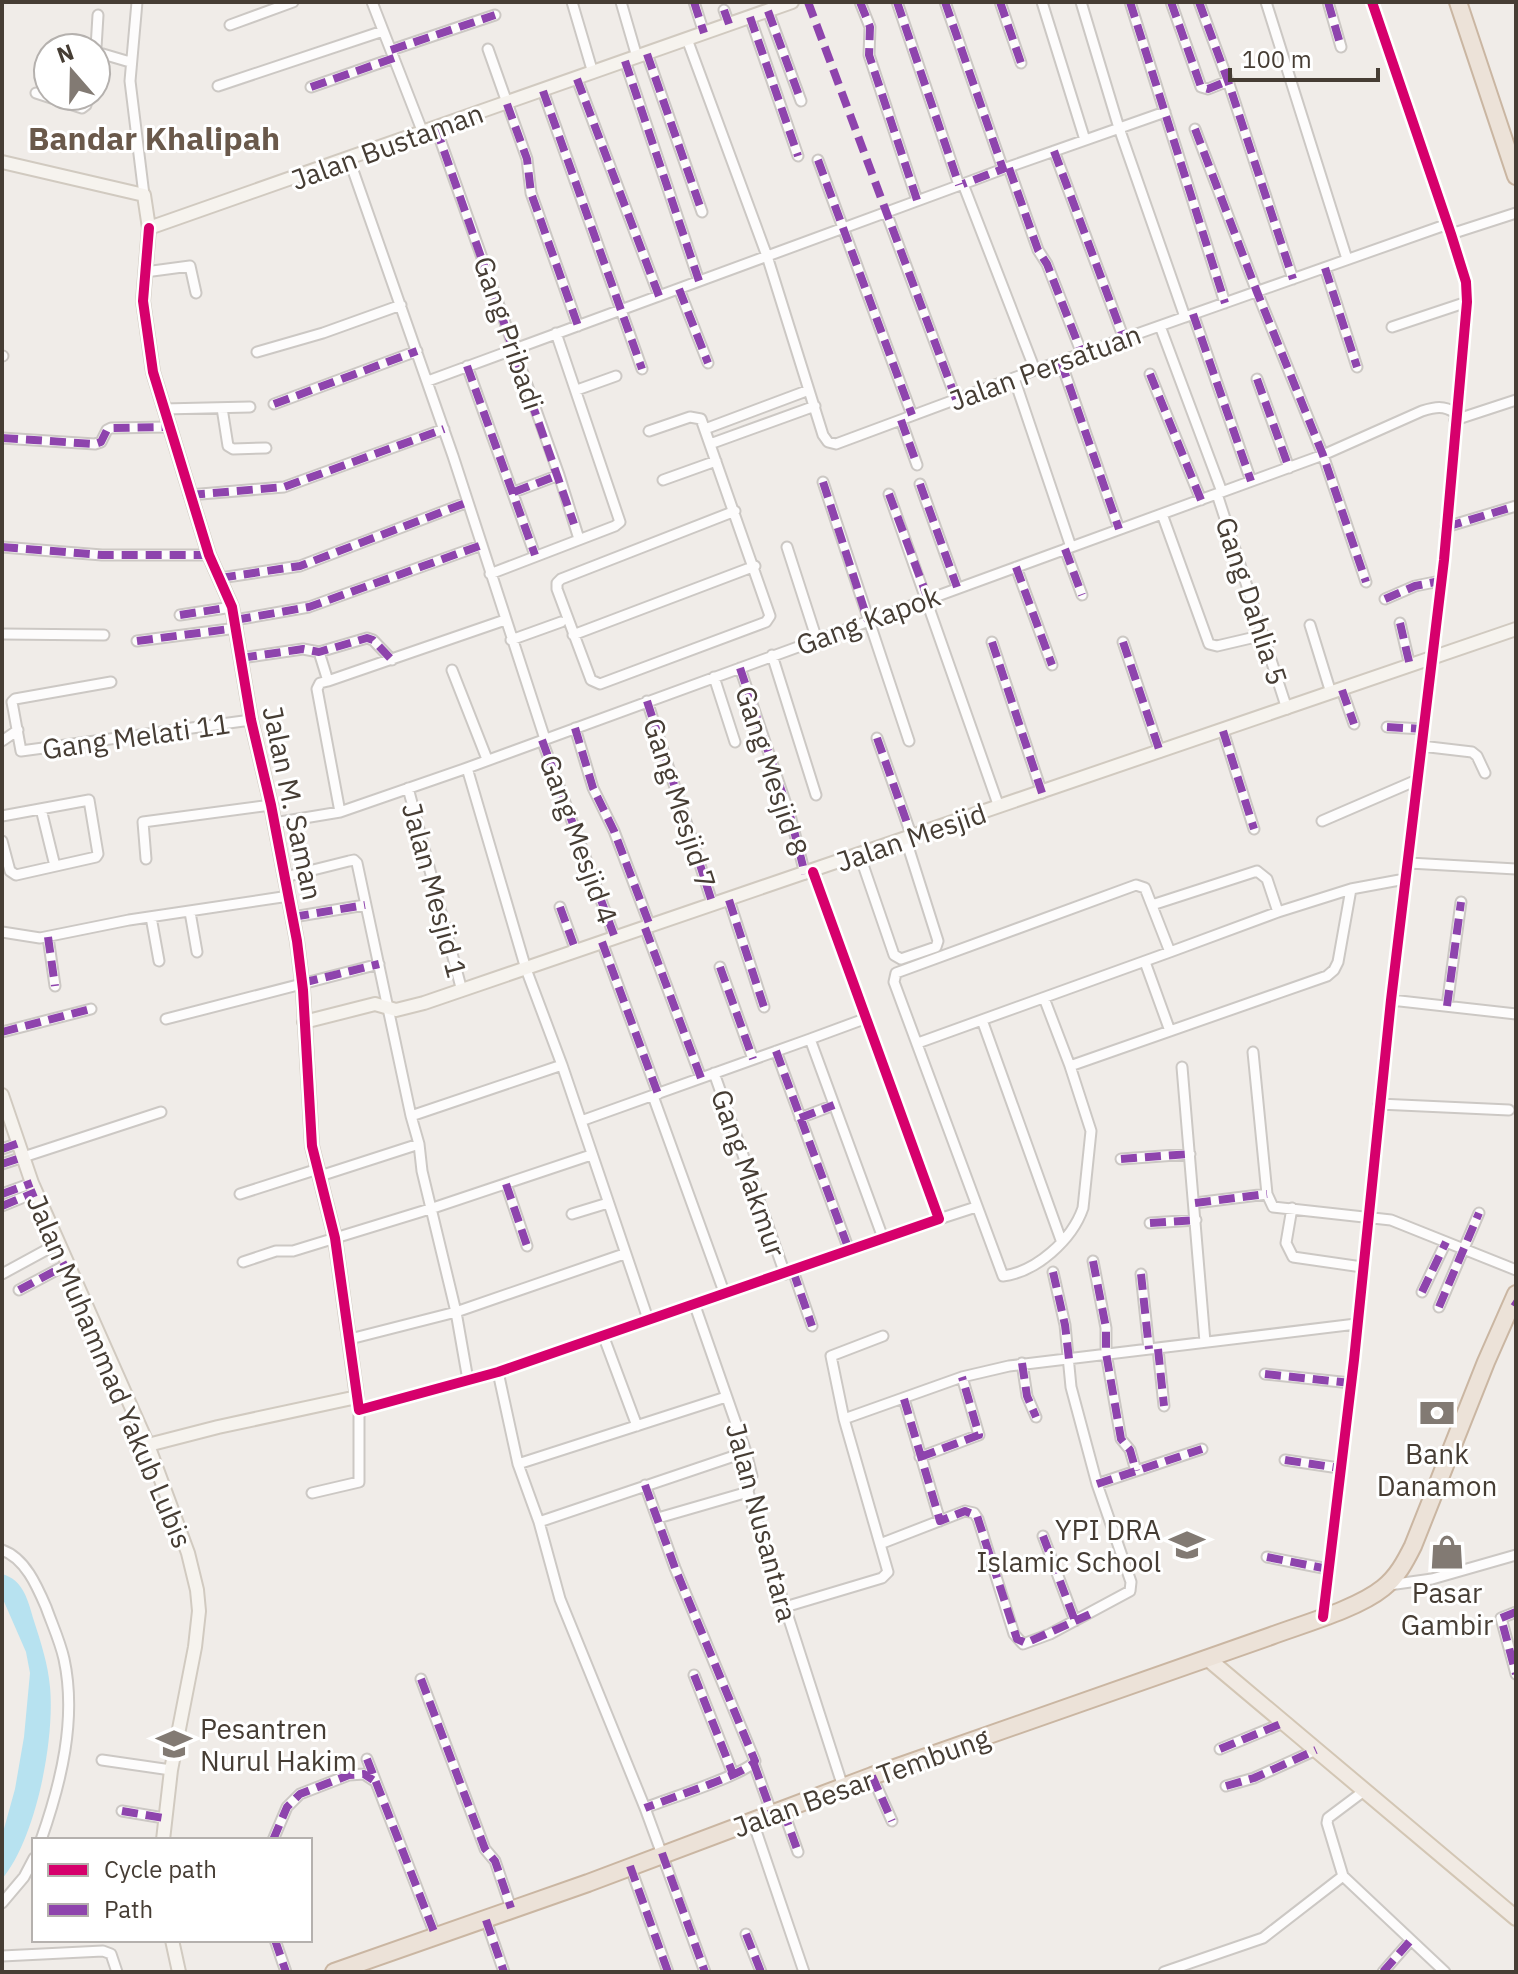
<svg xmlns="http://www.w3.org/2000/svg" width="1518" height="1974" viewBox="0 0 1518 1974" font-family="'IBM Plex Sans',sans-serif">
<rect width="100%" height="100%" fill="#f0ece8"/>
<path fill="#b7e2f0" d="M2 1574C24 1580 28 1601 34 1621 41 1643 48 1664 50 1687 55 1739 36 1839 2 1879V1836L15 1789 24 1737 30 1673 26 1652 2 1597Z"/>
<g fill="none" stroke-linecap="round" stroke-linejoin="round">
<g stroke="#ccc8c4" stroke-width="13">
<path id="street" d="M137 2 130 81 144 195
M372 2 423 133
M572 2 593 73
M621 2 637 57
M694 2 704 33
M860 2 870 27 869 55 917 200
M897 2 959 185
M945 2 1003 169 963 184
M1000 2 1021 63
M1042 2 1085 140
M1081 2 1119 128 1185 317
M1130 2 1225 303
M1171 2 1201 87 1208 89 1228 81
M1199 2 1228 81 1293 279
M1266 2 1347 259
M1328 2 1341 47
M724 10 729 24
M768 11 801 101
M750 17 798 156
M230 25 293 2
M687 39 767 256 823 435 828 442 836 444 1035 370 1448 224
M96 48 98 15
M488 49 527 159 531 193 578 326
M391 50 495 15
M96 52 130 62
M647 54 702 212
M625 61 699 281
M577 79 659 296
M218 86 383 31
M311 87 394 58
M543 91 642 369
M36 93 82 108 86 105 88 96
M436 128 559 475 579 539
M1195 129 1257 292 1323 455 1366 582
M1054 151 1124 339
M349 159 453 456 545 739
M818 160 912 415
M1006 168 1165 112
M1009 168 1038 250 1047 264 1082 354
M886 212 956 399
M1451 234 1516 213
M1325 268 1357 367
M145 272 190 266 196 293
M679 289 708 363
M1193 314 1251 481
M1160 326 1222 492
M1392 327 1467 302
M257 352 323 333 401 305
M2 356H3
M1061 362 1119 529
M467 366 535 555
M1150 374 1201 500
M1014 378 1071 547
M1257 379 1289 468
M428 381 963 184 1035 370
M577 390 616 376
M274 404 417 351
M222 408 228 446 233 449 266 448
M163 409 250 407
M901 420 917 465
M1455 420 1516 400
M705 429 809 390
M649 431 690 417 701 419 770 616 766 622 600 684 591 680 557 589V583L561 579 735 511
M2 438 95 444 101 442 107 430 111 428 168 427
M710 444 815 406
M663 480 716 461
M823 482 909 741
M920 484 957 587
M514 492 559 475
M889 494 999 807
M1217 494 1287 709
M189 495 284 487 444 429
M1162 514 1209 644 1217 646 1264 635
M1446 527 1516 506
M2 547 102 555H209
M787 547 817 640
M1065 549 1082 595
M1016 567 1052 665
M490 574 615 526 620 522 556 333
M220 578 300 566 468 502
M1385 599 1415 586 1440 581
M180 615 232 607
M235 620 309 607 482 545
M1400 623 1410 666
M1310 625 1331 693
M2 634 104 635
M573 635 755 566
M511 640 561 622
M137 641 237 628
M992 642 1042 793
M1123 642 1160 752
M319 652 328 681 505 620
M772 655 816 795
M241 658 303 649 319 652 367 638 373 640 392 660
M740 668 791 819 805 874
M452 670 487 759
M714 677 735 742
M328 681 320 683 317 689 340 812
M111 682 15 699 12 702 21 751 251 720
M1342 690 1354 724
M647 701 713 905
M1387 727 1423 729
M575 728 593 788 614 831 650 926
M1223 731 1254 829
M877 738 912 837
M542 740 615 938
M2 741 18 730
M1421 746 1472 752 1477 756 1485 773
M467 768 526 969 562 1065 648 1319
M408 788 462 991
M41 809 55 866
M2 816 89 800 98 854 96 857 16 875 10 871 2 841
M1322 821 1417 780
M274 823 340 812 467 768 1323 455 1422 411C1435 407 1444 405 1455 413
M860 856 894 955 901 959 936 947 938 941 906 840
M146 859 143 822 271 805
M1409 863 1516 869
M285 877 349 861 354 860 357 863 411 1116 419 1144 422 1171 456 1312 468 1380
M729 900 764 1007
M1152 905 1257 871 1267 879 1278 912
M560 907 576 951
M190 912 197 952
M151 917 159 961
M293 917 365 905
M645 928 701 1078
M2 932 40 938 129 920 289 896
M48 937 55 986
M602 942 658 1094
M1145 962 1170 1031
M720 967 753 1059
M1044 998 1070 1066 1091 1131 1083 1208C1072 1240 1036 1272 1003 1276L894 982 896 973 1136 885 1145 888 1170 952 1278 912 1351 889 1405 879
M1391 1000 1516 1014
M1447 1006 1461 902
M166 1019 379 964
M982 1020 1061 1240
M2 1032 91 1009
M810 1039 867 1018
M918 1043 1170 952
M776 1051 849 1250
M1253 1052 1267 1194 1273 1207 1391 1220 1516 1270
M1070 1066 1327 976 1334 970 1338 962 1351 889
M1182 1067 1205 1342
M714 1073 785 1274
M653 1096 724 1292
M1379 1104 1509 1110
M411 1116 562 1065
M800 1118 834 1105
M581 1121 810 1039 883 1238
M2 1149 19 1143
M1121 1159 1190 1154
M2 1164 161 1112
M320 1176 419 1144
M506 1184 527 1246
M2 1194 32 1183
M240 1194 318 1169
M1195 1203 1267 1194
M2 1206 36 1192
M1292 1208 1286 1243 1293 1257 1362 1267
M572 1214 608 1203
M939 1219 976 1207
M1150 1223 1196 1220
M1093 1261 1106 1328V1353L1121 1439 1130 1450 1136 1471
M243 1262 276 1251H293L433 1208 591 1155
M793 1271 812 1326
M2 1274 59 1243
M1141 1274 1149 1349
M19 1290 68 1264
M1422 1292 1446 1242
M694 1303 746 1452 752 1476 748 1492 843 1787
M1439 1307 1479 1213
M603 1335 637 1426
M350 1339 456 1312 624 1254
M1158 1349 1164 1406
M1022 1363 1027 1396 1036 1417
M498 1372 518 1464 539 1522 560 1599 645 1808 705 1972
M1265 1374 1351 1383
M357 1397 359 1410 498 1372 939 1219 813 872
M904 1399 940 1521
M844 1419 831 1356 883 1336
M920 1457 979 1435 962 1377
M1285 1460 1339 1468
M518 1464 726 1397
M1097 1484 1202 1449
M645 1485 675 1568 755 1761C747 1774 664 1800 645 1808
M312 1493 359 1482V1410
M658 1518 748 1492
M539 1522 746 1452
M1043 1536 1075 1621
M880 1544 965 1511 974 1513 978 1519 1014 1634 1023 1644 1050 1634 1130 1591 1131 1582 1097 1484 1071 1387 1065 1325 1053 1272
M2 1550C25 1558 37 1586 46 1607 52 1624 60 1641 64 1659 77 1719 61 1783 41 1840
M1267 1557 1328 1569
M1389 1585 1432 1579 1516 1555
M785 1607 882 1578 888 1572 844 1419 962 1377 1009 1366 1356 1324
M1516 1612 1501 1618 1516 1674
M1323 1617 1354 1360 1391 1000 1444 560 1467 302 1466 282 1451 234 1372 2
M694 1675 733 1774
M421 1679 485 1849 495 1861 511 1908
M1220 1749 1283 1723
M367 1759 436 1937
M102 1760 171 1770
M754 1764 772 1814
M872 1776 892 1821
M1226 1786 1254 1778 1316 1750
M1364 1791 1328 1818 1327 1823 1343 1876 1445 1972
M783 1810 798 1852
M122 1811 164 1818
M753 1822 804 1972
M273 1840 287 1807 300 1794 349 1775 364 1774 373 1780
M630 1866 668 1972
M2 1903 24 1877 34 1858
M486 1920 504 1972
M746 1934 761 1972
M275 1940 286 1972
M2 1956 103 1951 111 1954 117 1972
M1164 1972 1263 1938 1343 1876
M1383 1972 1411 1940"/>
</g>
<g stroke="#d1cac0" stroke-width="16">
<path id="secondary" d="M2 162 144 195 149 228 792 2
M304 1022 375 1004 396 1010 424 1003 1516 629
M2 1095 32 1183 148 1445 188 1553 197 1590 199 1611 195 1647 171 1770 163 1840
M148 1445 218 1427 357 1397 335 1238 312 1146 303 990 297 941 271 805 251 720 232 607 209 555 153 372 143 301 149 228
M172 1940 179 1972"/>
</g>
<g stroke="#d3c6b4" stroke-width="18">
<path id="primary" d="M1207 1658 1516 1918"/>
</g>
<g stroke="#cab6a2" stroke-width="20">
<path id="highway" d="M1458 2 1516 176
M334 1972 588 1883 872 1776 1271 1636C1303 1624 1357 1609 1383 1588 1397 1577 1405 1562 1413 1546L1486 1362 1516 1294"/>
</g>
<use href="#street" stroke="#fdfcfc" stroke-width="9"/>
<use href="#secondary" stroke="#f6f3ee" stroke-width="12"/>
<use href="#primary" stroke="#f1eae3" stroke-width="14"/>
<use href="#highway" stroke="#ece2d8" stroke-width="16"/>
<path stroke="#8e44ad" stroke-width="8" stroke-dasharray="16 8" stroke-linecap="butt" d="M694 2 704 33
M808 2 956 399
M860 2 870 27 869 55 917 200
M897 2 959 185
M945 2 1003 169 963 184
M1000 2 1021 63
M1130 2 1225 303
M1171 2 1201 87 1208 89 1228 81
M1199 2 1228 81 1293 279
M1328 2 1341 47
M724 10 729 24
M768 11 801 101
M750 17 798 156
M391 50 495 15
M647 54 702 212
M625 61 699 281
M577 79 659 296
M311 87 394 58
M543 91 642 369
M507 104 527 159 531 193 578 326
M436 128 574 524
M1195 129 1257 292 1323 455 1366 582
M1054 151 1124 339
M818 160 912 415
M1009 168 1038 250 1047 264 1082 354
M1325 268 1357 367
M679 289 708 363
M1193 314 1251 481
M2 356H3
M1061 362 1119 529
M467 366 535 555
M1150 374 1201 500
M1257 379 1289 468
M274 404 417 351
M901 420 917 465
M2 438 95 444 101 442 107 430 111 428 168 427
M823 482 868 621
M920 484 957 587
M514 492 559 475
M889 494 928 599
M189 495 284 487 444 429
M1446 527 1516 506
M2 547 102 555H209
M1065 549 1082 595
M1016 567 1052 665
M220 578 300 566 468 502
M1385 599 1415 586 1440 581
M180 615 232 607
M235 620 309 607 482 545
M1400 623 1410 666
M137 641 237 628
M992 642 1042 793
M1123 642 1160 752
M241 658 303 649 319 652 367 638 373 640 392 660
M740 668 791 819 805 874
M1342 690 1354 724
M647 701 713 905
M1387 727 1423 729
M575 728 593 788 614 831 650 926
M1223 731 1254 829
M877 738 912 837
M542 740 615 938
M729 900 764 1007
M560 907 576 951
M293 917 365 905
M645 928 701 1078
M48 937 55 986
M602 942 658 1094
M720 967 753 1059
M302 983 379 964
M1447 1006 1461 902
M2 1032 91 1009
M776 1051 849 1250
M800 1118 834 1105
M2 1149 19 1143
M1121 1159 1190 1154
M2 1164 23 1157
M506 1184 527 1246
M2 1194 32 1183
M1195 1203 1267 1194
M2 1206 36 1192
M1150 1223 1196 1220
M1093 1261 1106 1328V1353L1121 1439 1130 1450 1136 1471
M793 1271 812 1326
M1053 1272 1065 1325 1069 1359
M1141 1274 1149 1349
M19 1290 68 1264
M1422 1292 1446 1242
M1513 1301 1516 1303
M1439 1307 1479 1213
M1158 1349 1164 1406
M1022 1363 1027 1396 1036 1417
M1265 1374 1351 1383
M904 1399 940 1521 965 1511 977 1516 1017 1639 1026 1643 1095 1612
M920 1457 979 1435 962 1377
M1285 1460 1339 1468
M1097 1484 1202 1449
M645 1485 675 1568 755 1761C747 1774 664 1800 645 1808
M1043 1536 1075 1621
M1267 1557 1328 1569
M1516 1612 1501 1618 1516 1674
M694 1675 733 1774
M421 1679 485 1849 495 1861 511 1908
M1220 1749 1283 1723
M367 1759 436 1937
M754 1764 772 1814
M872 1776 892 1821
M1226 1786 1254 1778 1316 1750
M783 1810 798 1852
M122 1811 164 1818
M273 1840 287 1807 300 1794 349 1775 364 1774 373 1780
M662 1853 705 1972
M630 1866 668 1972
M486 1920 504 1972
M746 1934 761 1972
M275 1940 286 1972
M1383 1972 1411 1940"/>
<g stroke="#fff" stroke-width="15">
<path id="cycleway" d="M149 228 143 301 153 372 209 555 232 607 251 720 271 805 297 941 303 990 312 1146 335 1238 359 1410 498 1372 939 1219 813 872
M1323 1617 1354 1360 1391 1000 1444 560 1467 302 1466 282 1451 234 1372 2"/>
</g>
<use href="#cycleway" stroke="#d6006c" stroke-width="10"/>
</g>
<defs>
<g id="bank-bare" transform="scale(2.76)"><path d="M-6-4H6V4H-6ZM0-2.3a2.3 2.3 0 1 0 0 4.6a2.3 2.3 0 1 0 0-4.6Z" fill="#827a73" stroke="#fff" stroke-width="2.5" paint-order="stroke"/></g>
<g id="school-bare" transform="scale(2.76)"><path d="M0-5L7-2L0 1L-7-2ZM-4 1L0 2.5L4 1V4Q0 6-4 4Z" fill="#827a73" stroke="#fff" stroke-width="2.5" paint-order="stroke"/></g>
<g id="shop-bare" transform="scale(2.76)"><path d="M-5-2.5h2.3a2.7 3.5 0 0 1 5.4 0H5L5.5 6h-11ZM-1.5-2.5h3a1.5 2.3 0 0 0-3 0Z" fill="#827a73" stroke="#fff" stroke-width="2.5" paint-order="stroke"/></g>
</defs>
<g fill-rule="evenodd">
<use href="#bank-bare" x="1437" y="1413"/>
<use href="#school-bare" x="1187" y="1545"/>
<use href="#shop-bare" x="1447" y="1552"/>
<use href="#school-bare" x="174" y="1744"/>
</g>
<g text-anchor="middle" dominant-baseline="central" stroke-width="6" stroke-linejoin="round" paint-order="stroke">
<g font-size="28" fill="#463d34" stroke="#fff">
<text transform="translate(387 146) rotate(-20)">Jalan Bustaman</text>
<text transform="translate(509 333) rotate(71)">Gang Pribadi</text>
<text transform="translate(1045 367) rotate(-20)">Jalan Persatuan</text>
<text transform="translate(1252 601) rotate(72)">Gang Dahlia 5</text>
<text transform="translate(868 620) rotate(-20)">Gang Kapok</text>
<text transform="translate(136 736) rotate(-8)">Gang Melati 11</text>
<text transform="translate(772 771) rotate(72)">Gang Mesjid 8</text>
<text transform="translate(293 803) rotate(78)">Jalan M. Saman</text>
<text transform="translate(680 803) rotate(72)">Gang Mesjid 7</text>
<text transform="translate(911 837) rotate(-19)">Jalan Mesjid</text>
<text transform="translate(579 839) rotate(70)">Gang Mesjid 4</text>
<text transform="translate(435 890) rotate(75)">Jalan Mesjid 1</text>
<text transform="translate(749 1173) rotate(71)">Gang Makmur</text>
<text transform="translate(110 1371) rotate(67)">Jalan Muhammad Yakub Lubis</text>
<text transform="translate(762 1522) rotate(75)">Jalan Nusantara</text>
<text transform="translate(861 1782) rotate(-20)">Jalan Besar Tembung</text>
</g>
<g font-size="28" fill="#463d34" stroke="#fff">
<text x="1437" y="1453">Bank<tspan x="1437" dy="32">Danamon</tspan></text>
<text x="1161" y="1529" text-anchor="end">YPI DRA<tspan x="1161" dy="32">Islamic School</tspan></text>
<text x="1447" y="1592">Pasar<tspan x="1447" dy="32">Gambir</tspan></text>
<text x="200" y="1728" text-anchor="start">Pesantren<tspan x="200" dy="32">Nurul Hakim</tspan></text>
</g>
<g font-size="32" font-weight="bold" fill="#6a594b" stroke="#fff">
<text x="154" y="138">Bandar Khalipah</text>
</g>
</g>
<rect width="1518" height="1974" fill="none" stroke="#463d34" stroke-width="8"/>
<rect x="32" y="1838" width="280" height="104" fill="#ffffff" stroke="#b5b1ae" stroke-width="2"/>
<rect x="48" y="1864" width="40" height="12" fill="#d6006c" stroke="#b5b1ae" stroke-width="2"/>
<text x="104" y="1878" font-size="24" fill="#463d34">Cycle path</text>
<rect x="48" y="1904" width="40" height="12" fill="#8e44ad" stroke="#b5b1ae" stroke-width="2"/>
<text x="104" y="1918" font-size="24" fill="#463d34">Path</text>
<g transform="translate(72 72) rotate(340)"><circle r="38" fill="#ffffff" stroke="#b5b1ae" stroke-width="2"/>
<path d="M0-6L14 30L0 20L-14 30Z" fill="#827a73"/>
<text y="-12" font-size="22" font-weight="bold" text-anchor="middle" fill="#463d34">N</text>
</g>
<path d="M1230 68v12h148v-12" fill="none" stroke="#463d34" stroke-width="4"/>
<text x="1242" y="68" font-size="24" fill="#463d34" stroke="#ffffff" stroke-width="6" paint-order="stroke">100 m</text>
</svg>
